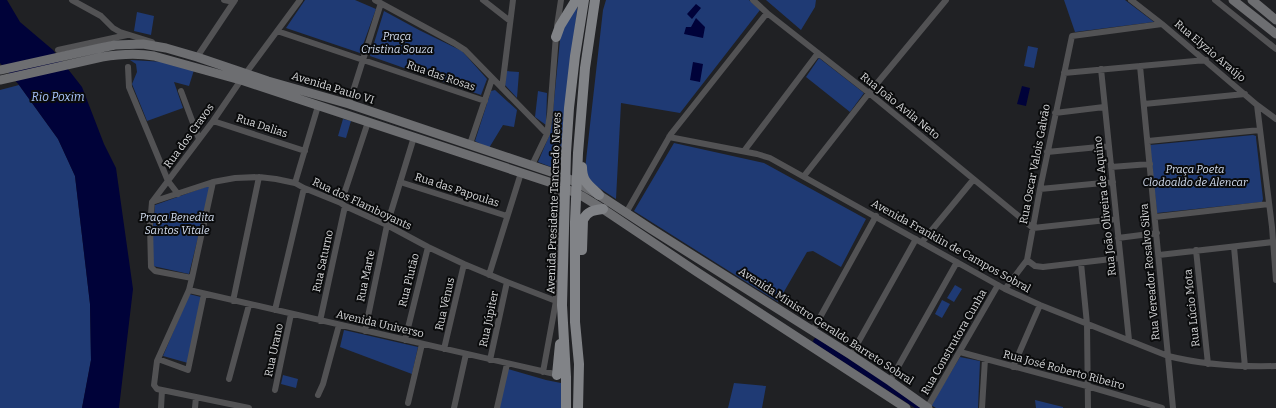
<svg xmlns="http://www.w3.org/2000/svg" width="1276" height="408" viewBox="0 0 1276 408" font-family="Bitter,serif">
<rect width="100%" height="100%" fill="#202124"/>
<path fill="#1f3a74" d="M305 0H355L376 9 360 53 286 28Z
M606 0H749L760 10 680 113 621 103 616 199 584 178 603 10Z
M766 0H816L815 7 801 30Z
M1064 0H1125L1154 22 1075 32Z
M578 2 559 170 538 162 549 136 552 121 561 30Z
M384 11 419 30 462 51 487 79 481 95 370 56Z
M137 12 154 16 151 35 134 31Z
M1028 46 1038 48 1034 68 1024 66Z
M819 58 864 93 850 112 806 77Z
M130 60 166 62 194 70 189 86 174 82 183 108 147 121 132 84 137 72 136 64Z
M506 71 519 72 517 98 505 85Z
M19 85 58 139 75 176 90 304 91 360 82 408H0V90Z
M495 90 517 110 514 127 503 125 489 148 475 141 491 91Z
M538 91 547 93 546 125 535 117Z
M343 119 351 121 346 138 338 136Z
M1253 135 1256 136V138L1263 199 1262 202 1157 213 1150 145Z
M674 143 764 163 866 219 841 267 813 251 807 252 778 302 634 211Z
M211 185 189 274 153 266V227L155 205Z
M955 285 962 289 954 302 947 298Z
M189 294 201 297 188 363 163 356Z
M942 300 950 304 942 318 935 314Z
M344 330 418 347 412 374 340 347Z
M960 357 980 361 978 408H936L931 405Z
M508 369 546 380 561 383V408H499Z
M283 375 298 379 296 388 281 384Z
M734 383 766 386 762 408H728Z
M1035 400 1063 407V408H1036Z"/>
<path fill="#000239" d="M0 0H7L20 22 53 50 82 87 104 144 116 168 133 289 119 408H82L91 360 90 304 75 176 58 139 19 85 0 63Z
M696 4 701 8 692 19 687 14Z
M696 18 705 27 703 38 684 34 686 27H691Z
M693 62 703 64 700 82 690 80Z
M1022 86 1030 88 1026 106 1017 104Z"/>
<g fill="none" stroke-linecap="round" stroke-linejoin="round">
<path stroke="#000239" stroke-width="5.5" d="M816 341 920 408"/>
<path stroke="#525254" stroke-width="6" d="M72 0 101 16 113 28 120 32 152 42
M224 0 234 2
M375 0 454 43 465 50 547 134
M483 0 510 21
M753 0 767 13 869 93 1033 228 1116 219
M1131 0 1162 24 1257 105 1276 119
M1215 0 1276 49
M557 26 561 0
M277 31 485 101
M58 50 127 35
M197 57 235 0
M1140 66 1173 408
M128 67 129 87 168 181 178 194
M1101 69 1129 340
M246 73 300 0
M1064 73 1206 60
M502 88 513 0
M181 91 199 139
M349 104 381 3
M1144 104 1245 94
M1257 105 1272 227 1276 280
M1055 113 1104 107
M213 121 305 151
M669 137 757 154 770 158 1005 289 1040 305 1168 356C1204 365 1239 367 1276 366
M1148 141 1260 130
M470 144 492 79
M744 151 818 53
M1047 152 1109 146
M532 165 547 134 550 114 556 35
M1111 167 1150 164
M804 176 869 93 946 0
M400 182 507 216
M295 183 318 106
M1040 189 1113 182
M152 202 213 182 235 178 259 177 276 179 295 183 304 188 341 203 345 206 387 225 428 247 464 264 507 282 556 301
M341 203 368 122
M626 213 671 134 767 13
M1155 217 1269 204
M1118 238 1157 233
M922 242 973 180
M1234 247 1245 367
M1196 250 1208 364
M1159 255 1273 242
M1027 260 1035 266 1043 267 1120 258
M1081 263 1087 324 1088 408
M489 275 521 173
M192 278 155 271 151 267 150 225 152 202 213 121 241 80
M1005 289 1027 260 1040 189 1072 36 1162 24
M189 290 559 375
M233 301 259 177
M275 310 304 188
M320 321 345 206
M813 330 876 216
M365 331 387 225 414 137
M405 340 428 247
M444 349 464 264
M960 352 1087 386 1162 408
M851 355 916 239
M158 359 188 370 204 294
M490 360 507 282
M1013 367 1040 305
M543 372 556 301 557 194
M229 379 249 305
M890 381 957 262
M162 390 249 408
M275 390 291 314
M318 395 323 384 339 325
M408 403 422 344
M161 408 162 390 157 389 154 385 157 361 189 290 192 278 213 182
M195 408 196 397
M454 408 466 354
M497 408 507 364
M927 408 998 285
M982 408 985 359"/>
<path stroke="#6d6e71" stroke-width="9" d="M1233 0 1276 34
M1252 0 1276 20
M0 70 100 48 115 45 143 44 166 48 197 57 268 81 349 104 557 174 578 183 599 195 651 229 851 355 890 381 928 408
M0 80 102 57C120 54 137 53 154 56L244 81 558 185 582 196 603 209 697 272 906 408"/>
<path stroke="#818387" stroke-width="10" d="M556 37 560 26 576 0
M582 167C582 182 589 185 599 195
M582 250 583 220C587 211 594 210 603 209
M557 375 560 344
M566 408V377L562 305 566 153 569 108 575 56 584 0
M578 408 579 364 575 322V222L578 153 585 68 595 0"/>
</g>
<g text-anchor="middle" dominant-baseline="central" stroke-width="4" stroke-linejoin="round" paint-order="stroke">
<g font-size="11" font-style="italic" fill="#d5dff1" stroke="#0a0b0c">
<text x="397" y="36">Praça<tspan x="397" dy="13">Cristina Souza</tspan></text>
<text x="1195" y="169">Praça Poeta<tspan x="1195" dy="13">Clodoaldo de Alencar</tspan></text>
<text x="177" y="217">Praça Benedita<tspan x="177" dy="13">Santos Vitale</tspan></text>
</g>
<g font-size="11" fill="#d7d8da" stroke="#0a0b0c">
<text transform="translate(1210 51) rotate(40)">Rua Elyzio Araújo</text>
<text transform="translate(441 76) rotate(19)">Rua das Rosas</text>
<text transform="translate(333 88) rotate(17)">Avenida Paulo VI</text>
<text transform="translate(900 106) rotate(39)">Rua João Avila Neto</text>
<text transform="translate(262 126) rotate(18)">Rua Dalias</text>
<text transform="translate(189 136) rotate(-54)">Rua dos Cravos</text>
<text transform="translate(1035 164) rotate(-79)">Rua Oscar Valois Galvão</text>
<text transform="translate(457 190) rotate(18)">Rua das Papoulas</text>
<text transform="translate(554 203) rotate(-88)">Avenida Presidente Tancredo Neves</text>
<text transform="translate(362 204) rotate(25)">Rua dos Flamboyants</text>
<text transform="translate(1105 206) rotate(-96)">Rua João Oliveira de Aquino</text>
<text transform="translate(951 246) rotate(29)">Avenida Franklin de Campos Sobral</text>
<text transform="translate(323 261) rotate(-78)">Rua Saturno</text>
<text transform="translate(1150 272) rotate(-95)">Rua Vereador Rosalvo Silva</text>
<text transform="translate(366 276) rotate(-78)">Rua Marte</text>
<text transform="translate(409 280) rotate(-76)">Rua Plutão</text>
<text transform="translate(445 304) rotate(-77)">Rua Vênus</text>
<text transform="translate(1192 308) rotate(-96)">Rua Lúcio Mota</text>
<text transform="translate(489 319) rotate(-78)">Rua Júpiter</text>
<text transform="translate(380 324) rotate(13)">Avenida Universo</text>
<text transform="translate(826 326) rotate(33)">Avenida Ministro Geraldo Barreto Sobral</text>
<text transform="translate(954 342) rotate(-60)">Rua Construtora Cunha</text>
<text transform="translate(274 350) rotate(-78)">Rua Urano</text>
<text transform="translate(1064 370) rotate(15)">Rua José Roberto Ribeiro</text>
</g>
<g font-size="12" font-style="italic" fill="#a8c4f9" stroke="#0a0b0c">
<text x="58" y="97">Rio Poxim</text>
</g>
</g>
</svg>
